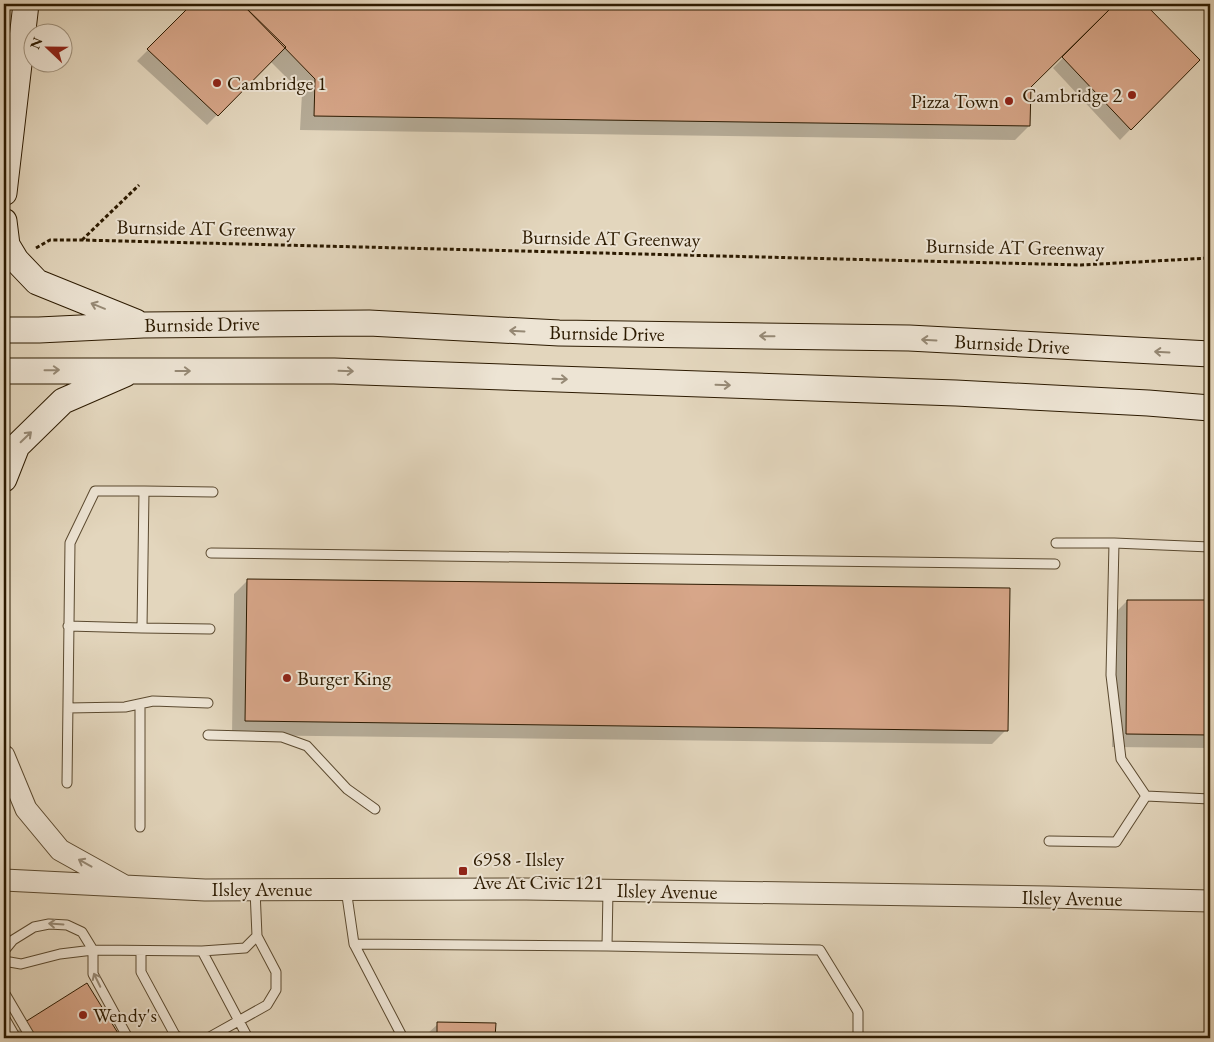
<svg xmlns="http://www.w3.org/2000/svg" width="1214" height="1042" viewBox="0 0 1214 1042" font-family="'EB Garamond',serif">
<rect width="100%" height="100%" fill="#e3d6bd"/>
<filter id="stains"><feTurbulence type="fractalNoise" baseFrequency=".004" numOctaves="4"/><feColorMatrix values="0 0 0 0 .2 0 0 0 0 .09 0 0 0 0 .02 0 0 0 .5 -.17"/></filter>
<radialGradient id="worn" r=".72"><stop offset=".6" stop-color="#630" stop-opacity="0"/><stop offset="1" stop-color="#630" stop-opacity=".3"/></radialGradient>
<path fill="#0003" d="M194 4H1113L1029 87V126L1015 140 300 130 302 93 270 61 207 125 137 61Z
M1117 4H1144L1198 60 1120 140 1053 68Z
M248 580 1006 730 992 744 232 735 234 594Z
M1127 601 1210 602V748L1112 747 1113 615Z
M87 985 120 1038H18L15 1033 26 1023Z
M438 1024H494V1038H427V1034Z"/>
<path fill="#d7a689" stroke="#2c1a00" d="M192 4H242L286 47 218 116 147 49Z
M242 4H1115L1031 87 1030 126 314 116 315 79Z
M1115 4H1145L1200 60 1131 130 1062 57Z
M247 579 1010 588 1008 731 245 721Z
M1127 600H1210V735L1126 734Z
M87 983 121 1038H35L25 1022Z
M437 1022 496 1023 495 1038H437Z"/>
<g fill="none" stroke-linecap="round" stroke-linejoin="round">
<g stroke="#5a492f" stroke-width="11">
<path id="service" d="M1056 543H1114L1210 547
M1114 543 1111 675 1121 759 1146 796
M211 553 1055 564
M68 626 142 628
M210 629 142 628 144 491 213 492
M68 708 125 707 153 701 208 703
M208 735 282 737 307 746 347 789 375 809
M67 783 70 543 95 491H144
M140 827V705
M1049 841 1116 842 1146 796 1210 799
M346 889 354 944 607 946 608 890
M354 944 403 1038
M607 946 820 950 858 1012V1038
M4 951 13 940 34 927 49 924 67 925 82 932 93 950V974L128 1038
M141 951V972L175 1035 180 1038
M202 951 248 1038
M4 961 21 964 60 954 93 950 202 951 245 948 257 936 255 890
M4 992 31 1038
M4 1017 16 1038
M208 1038 267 1005 276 990V972L257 936"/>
</g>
<g stroke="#5a492f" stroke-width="23">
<path id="tertiary" d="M4 756 26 809 60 850 123 885
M4 880 205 890 526 889 1047 897 1210 901"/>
</g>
<g stroke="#2c1a00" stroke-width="27">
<path id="secondary" d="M4 193 26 4
M4 221 7 245 16 260 37 282 136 322
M4 330H39L143 325 369 323 559 333 909 338 1210 354
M4 371H334L956 393 1148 403 1210 408
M4 479 17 446 63 401 125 374"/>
</g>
<path stroke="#2c1a00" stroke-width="3" stroke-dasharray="4 2.5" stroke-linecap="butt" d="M82 240 139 185
M36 248 50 240H81L1081 265 1210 258"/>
<use href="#service" stroke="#ede4d4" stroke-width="9"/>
<use href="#tertiary" stroke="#ede4d4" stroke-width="21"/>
<use href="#secondary" stroke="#ede4d4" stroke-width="25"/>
</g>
<defs><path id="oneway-shaft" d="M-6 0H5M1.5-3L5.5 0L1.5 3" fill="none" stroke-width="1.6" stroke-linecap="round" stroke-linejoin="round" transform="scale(1.25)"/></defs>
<g stroke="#968975">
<use href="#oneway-shaft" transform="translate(98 306) rotate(-158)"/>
<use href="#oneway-shaft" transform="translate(517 331) rotate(-177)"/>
<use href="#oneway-shaft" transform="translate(767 336) rotate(-179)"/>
<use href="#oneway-shaft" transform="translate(929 340) rotate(-177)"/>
<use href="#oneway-shaft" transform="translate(1162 352) rotate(-177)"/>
<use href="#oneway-shaft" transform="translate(52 370) rotate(-1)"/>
<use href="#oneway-shaft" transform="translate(183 371)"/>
<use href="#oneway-shaft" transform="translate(346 371) rotate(2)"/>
<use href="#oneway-shaft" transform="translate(560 379) rotate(2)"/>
<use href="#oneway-shaft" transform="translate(723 385) rotate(2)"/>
<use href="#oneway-shaft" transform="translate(26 437) rotate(-44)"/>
<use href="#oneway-shaft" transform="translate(85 863) rotate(-151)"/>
<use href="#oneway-shaft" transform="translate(56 924) rotate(-176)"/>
<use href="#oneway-shaft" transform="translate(97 980) rotate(-116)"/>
</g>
<g fill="#8f2418" stroke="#ede4d4" stroke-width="2">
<circle cx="217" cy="83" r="5"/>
<circle cx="1132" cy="95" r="5"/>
<circle cx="1009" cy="101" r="5"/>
<circle cx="287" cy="678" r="5"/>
<rect x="458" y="866" width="10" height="10" rx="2.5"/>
<circle cx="83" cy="1015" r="5"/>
</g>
<g text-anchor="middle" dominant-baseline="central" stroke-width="4" stroke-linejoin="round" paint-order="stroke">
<g font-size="20" fill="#2c1a00" stroke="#ede4d4" text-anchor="start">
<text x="227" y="83">Cambridge 1</text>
<text x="1122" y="95" text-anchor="end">Cambridge 2</text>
<text x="999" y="101" text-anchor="end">Pizza Town</text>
<text x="297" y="678">Burger King</text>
<text x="473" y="859">6958 - Ilsley<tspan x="473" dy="23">Ave At Civic 121</tspan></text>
<text x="93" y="1015">Wendy's</text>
</g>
<g font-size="20" fill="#2c1a00" stroke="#ede4d4">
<text transform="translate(206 228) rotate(1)">Burnside AT Greenway</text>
<text transform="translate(611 238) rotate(1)">Burnside AT Greenway</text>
<text transform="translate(1015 247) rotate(1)">Burnside AT Greenway</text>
<text transform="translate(202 324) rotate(-1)">Burnside Drive</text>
<text transform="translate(607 333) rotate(1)">Burnside Drive</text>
<text transform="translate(1012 344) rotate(3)">Burnside Drive</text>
<text x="262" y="889">Ilsley Avenue</text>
<text transform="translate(667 891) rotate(1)">Ilsley Avenue</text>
<text transform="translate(1072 898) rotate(1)">Ilsley Avenue</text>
</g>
</g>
<rect width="1214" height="1042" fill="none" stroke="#e3d6bd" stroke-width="20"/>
<rect x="5" y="5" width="1204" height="1032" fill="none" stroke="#2c1a00" stroke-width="2.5"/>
<rect x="10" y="10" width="1194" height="1022" fill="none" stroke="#2c1a00"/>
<g transform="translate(48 48) rotate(292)"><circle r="24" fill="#ede4d4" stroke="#a0937f"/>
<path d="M0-4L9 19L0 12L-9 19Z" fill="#8f2418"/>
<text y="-8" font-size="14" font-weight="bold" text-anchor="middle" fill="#2c1a00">N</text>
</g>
<rect width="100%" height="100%" filter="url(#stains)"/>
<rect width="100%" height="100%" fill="url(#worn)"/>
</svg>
